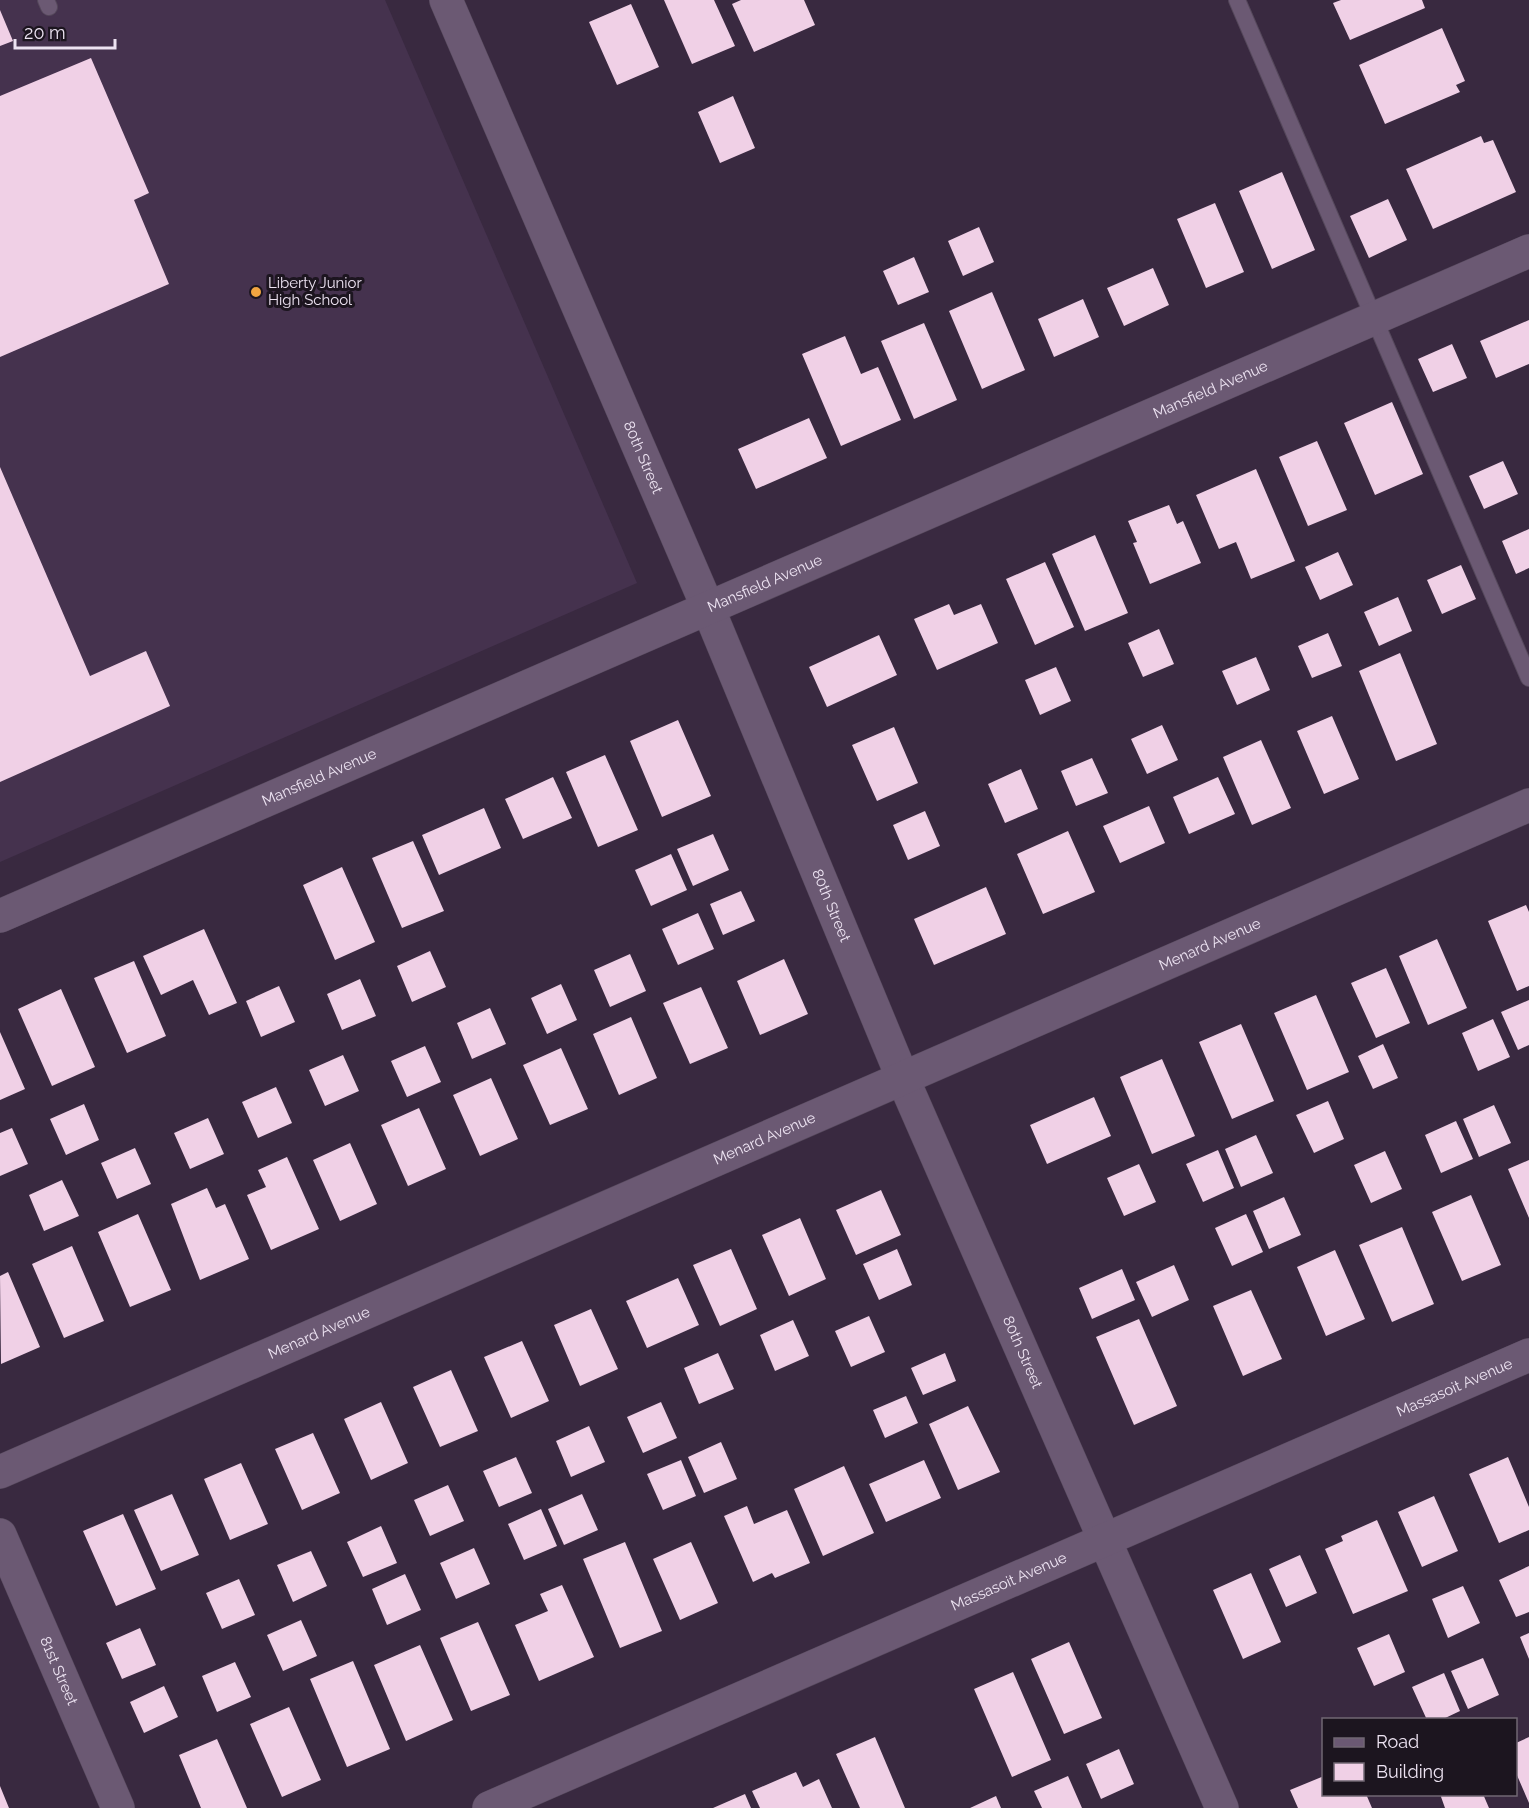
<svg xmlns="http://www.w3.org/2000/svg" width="1529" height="1808" viewBox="0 0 1529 1808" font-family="Raleway,sans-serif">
<rect width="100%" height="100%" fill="#392940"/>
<path fill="#45324e" d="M0 0H385L637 583 0 862Z"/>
<path fill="#f0d0e6" d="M664 0H714L735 46 692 64Z
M741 0H804L815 25 754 52 732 4Z
M1341 0H1422L1425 8 1350 40 1333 3Z
M631 4 659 67 617 85 589 22Z
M0 10 13 41 0 46Z
M1442 28 1465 81 1456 85 1460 92 1385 124 1359 65Z
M91 58 149 193 134 200 169 284 0 357V96Z
M733 96 755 148 720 163 698 112Z
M1481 136 1484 143 1493 140 1516 192 1433 229 1406 169Z
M1282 172 1315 250 1272 269 1239 191Z
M1388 199 1407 240 1369 258 1350 216Z
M1215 203 1244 272 1206 288 1177 219Z
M979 227 994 262 963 276 948 241Z
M914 257 929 292 898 305 883 271Z
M1153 268 1169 305 1124 326 1107 288Z
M992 292 1025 370 982 389 949 311Z
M1083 299 1099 337 1054 357 1038 319Z
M1529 320V364L1496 378 1480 341Z
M924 323 957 400 914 419 881 341Z
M845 336 861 374 878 367 901 420 841 446 802 354Z
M1452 344 1467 378 1433 392 1418 359Z
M1392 402 1423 474 1375 495 1344 423Z
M809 418 827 458 756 489 738 449Z
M1317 441 1347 510 1308 526 1279 457Z
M1503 461 1518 494 1484 509 1469 476Z
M0 467 90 676 146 651 170 706 0 782Z
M1256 469 1295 561 1251 579 1236 542 1219 549 1196 495Z
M1169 505 1177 524 1183 521 1201 563 1150 584 1133 543 1137 542 1128 521Z
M1529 529V568L1516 574 1502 541Z
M1095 535 1128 613 1085 631 1052 554Z
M1338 552 1353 585 1320 600 1305 567Z
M1045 562 1074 627 1035 645 1006 579Z
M1461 565 1476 599 1442 614 1427 580Z
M1398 597 1412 631 1379 646 1364 612Z
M949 604 954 615 981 604 998 643 937 670 914 619Z
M1159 629 1174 664 1143 677 1128 643Z
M1328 633 1342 666 1312 678 1298 646Z
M879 635 897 675 827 707 809 667Z
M1400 653 1437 744 1396 761 1359 671Z
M1256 657 1270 690 1237 705 1222 671Z
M1056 667 1071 701 1040 715 1025 680Z
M1332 716 1359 779 1324 794 1297 731Z
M678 720 711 796 662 817 630 741Z
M1162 725 1178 760 1147 774 1131 739Z
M894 727 918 783 877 801 852 745Z
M1261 740 1291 808 1252 825 1223 757Z
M605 755 638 830 598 847 566 772Z
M1092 758 1108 793 1076 806 1061 771Z
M1021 769 1038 809 1005 823 988 784Z
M553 777 572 818 523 839 505 799Z
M1218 777 1235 814 1189 834 1173 797Z
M1149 806 1165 843 1120 863 1103 826Z
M484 808 501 848 439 875 422 835Z
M925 811 940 846 908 860 893 825Z
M1068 831 1095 892 1043 914 1017 854Z
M713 834 729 870 693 886 677 849Z
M413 841 444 911 402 928 372 858Z
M671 854 687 890 651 906 635 870Z
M342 867 375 942 335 960 303 885Z
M986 887 1006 934 934 965 914 919Z
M741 891 755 921 723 935 710 904Z
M1526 905 1529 912V986L1517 991 1488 921Z
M698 913 714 949 678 965 662 929Z
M204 929 237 1003 209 1015 193 980 161 995 143 956Z
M1437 939 1467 1008 1428 1025 1399 956Z
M430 951 446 987 412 1002 397 966Z
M630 954 646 991 610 1007 594 970Z
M784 959 808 1014 760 1035 737 981Z
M134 961 166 1036 127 1053 94 978Z
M1386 968 1410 1023 1376 1038 1351 983Z
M360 979 376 1016 342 1030 327 994Z
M561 984 577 1020 547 1034 531 998Z
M279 986 295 1022 261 1037 246 1001Z
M701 987 728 1048 690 1064 663 1003Z
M61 989 95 1067 52 1086 18 1009Z
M1316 995 1349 1072 1307 1090 1274 1013Z
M1529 1000V1045L1518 1050 1501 1012Z
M490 1008 506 1044 472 1059 457 1023Z
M631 1017 657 1078 619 1095 593 1034Z
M1493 1019 1510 1057 1478 1071 1462 1033Z
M1241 1024 1274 1101 1232 1119 1199 1042Z
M0 1032 25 1089 0 1100Z
M1383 1044 1398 1078 1373 1089 1358 1056Z
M425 1046 441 1082 407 1097 391 1061Z
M561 1048 588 1109 550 1125 523 1065Z
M343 1055 359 1091 325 1106 309 1070Z
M1162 1059 1195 1136 1152 1154 1120 1077Z
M491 1078 518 1139 480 1156 453 1095Z
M276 1087 292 1123 258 1138 242 1102Z
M1094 1097 1111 1136 1047 1164 1030 1125Z
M1328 1101 1344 1139 1314 1153 1296 1115Z
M84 1104 99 1140 66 1155 50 1119Z
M1494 1105 1511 1143 1479 1157 1463 1119Z
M419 1108 446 1169 408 1186 381 1125Z
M208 1118 224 1154 190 1169 174 1133Z
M1456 1121 1473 1159 1441 1173 1425 1135Z
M12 1128 28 1164 0 1176V1133Z
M1256 1135 1273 1173 1241 1187 1225 1149Z
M350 1143 377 1204 340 1221 313 1160Z
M135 1148 151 1184 117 1199 101 1163Z
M1218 1150 1234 1188 1203 1202 1186 1164Z
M1385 1151 1402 1189 1371 1203 1354 1165Z
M287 1157 319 1229 271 1250 247 1195 266 1187 258 1170Z
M1529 1160V1218L1508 1169Z
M1139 1164 1156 1202 1124 1216 1107 1178Z
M62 1180 79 1216 44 1231 29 1195Z
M207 1188 216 1208 225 1204 249 1259 200 1280 171 1204Z
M881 1190 901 1235 856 1255 836 1210Z
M1471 1195 1501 1265 1462 1281 1432 1212Z
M1284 1197 1301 1235 1269 1249 1253 1211Z
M138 1214 171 1290 130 1307 98 1232Z
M1246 1214 1263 1252 1232 1266 1215 1228Z
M800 1218 826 1279 789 1296 762 1235Z
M1402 1227 1434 1304 1392 1322 1359 1245Z
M72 1246 104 1321 64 1338 32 1264Z
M731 1249 757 1309 720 1326 693 1265Z
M897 1249 912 1285 879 1300 863 1264Z
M1335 1250 1365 1319 1326 1336 1297 1267Z
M1174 1265 1189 1300 1152 1317 1136 1282Z
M1122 1269 1135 1300 1092 1319 1079 1288Z
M8 1272 40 1347 1 1364 0 1276Z
M678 1278 699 1325 647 1348 626 1301Z
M1251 1290 1282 1359 1243 1376 1213 1306Z
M591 1309 618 1369 580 1386 554 1325Z
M869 1316 885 1352 851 1367 835 1331Z
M1139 1319 1177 1406 1134 1425 1096 1337Z
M793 1320 809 1356 775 1371 760 1335Z
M522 1341 549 1401 511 1418 484 1357Z
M718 1353 734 1389 699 1404 684 1368Z
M945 1353 956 1381 923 1395 911 1368Z
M451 1370 478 1431 440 1447 413 1387Z
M906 1396 918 1423 885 1438 873 1410Z
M381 1402 408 1463 371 1480 344 1419Z
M661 1402 677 1438 643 1453 627 1417Z
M968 1406 1000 1472 958 1490 929 1424Z
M589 1426 605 1462 571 1477 556 1441Z
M313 1433 340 1493 302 1510 275 1449Z
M721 1442 737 1479 704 1493 688 1457Z
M516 1457 532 1493 499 1507 483 1471Z
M1508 1457 1529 1507V1530L1499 1543 1469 1474Z
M681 1460 696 1496 663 1510 647 1474Z
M924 1460 941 1498 886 1522 869 1484Z
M241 1463 268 1524 230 1540 204 1479Z
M844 1466 874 1533 823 1556 794 1489Z
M448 1485 464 1521 430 1536 414 1500Z
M172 1494 199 1555 161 1571 134 1510Z
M582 1494 598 1530 564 1545 548 1509Z
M1434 1496 1458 1551 1422 1567 1398 1512Z
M747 1506 754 1524 787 1510 810 1563 775 1578 772 1573 753 1582 724 1516Z
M541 1509 557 1546 524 1560 508 1524Z
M123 1514 156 1589 116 1606 83 1531Z
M1377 1520 1408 1591 1353 1614 1325 1549 1343 1541 1341 1536Z
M381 1526 397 1563 363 1577 347 1542Z
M625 1542 662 1631 620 1648 583 1559Z
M691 1542 718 1603 680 1620 653 1559Z
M474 1548 490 1584 456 1599 440 1563Z
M311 1551 327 1586 293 1602 277 1565Z
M1300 1555 1317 1593 1286 1607 1269 1569Z
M1529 1566V1612L1516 1617 1499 1580Z
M1251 1573 1281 1642 1243 1659 1213 1590Z
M405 1574 421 1610 387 1625 372 1589Z
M239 1579 255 1615 222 1629 206 1593Z
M562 1585 594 1657 539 1681 515 1625 548 1611 540 1594Z
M1463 1586 1480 1623 1448 1638 1432 1599Z
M301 1620 317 1656 283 1671 267 1635Z
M478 1622 510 1695 471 1711 440 1638Z
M140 1628 156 1665 122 1679 106 1643Z
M1529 1633V1659L1520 1637Z
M1389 1634 1405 1672 1374 1686 1357 1648Z
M1069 1642 1102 1718 1064 1734 1031 1659Z
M420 1645 453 1720 406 1741 374 1665Z
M1483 1658 1499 1695 1468 1709 1451 1671Z
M353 1661 390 1749 347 1767 310 1679Z
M235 1662 251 1697 217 1712 202 1676Z
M1013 1672 1051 1760 1012 1777 974 1689Z
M1444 1673 1460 1711 1441 1720H1427L1412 1687Z
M164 1686 178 1717 144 1733 130 1702Z
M289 1707 321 1780 282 1797 250 1724Z
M875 1737 905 1808H860L836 1754Z
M1529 1737V1803L1516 1773V1743Z
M217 1739 247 1808H201L179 1755Z
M1119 1749 1134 1784 1101 1799 1086 1764Z
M796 1772 803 1787 819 1779 832 1808H760L752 1791Z
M1068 1776 1082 1808H1042L1034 1791Z
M1324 1776V1794H1366L1372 1808H1298L1290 1790Z
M0 1786 9 1808H0Z
M745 1794 751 1808H713Z
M1440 1794H1483L1489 1808H1445Z
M996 1796 1001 1808H970Z"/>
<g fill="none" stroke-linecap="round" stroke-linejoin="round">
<g stroke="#55485b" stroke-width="18">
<path id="service" d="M46 0 49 7
M1237 0 1529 678"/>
</g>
<g stroke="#55485b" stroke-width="34">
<g id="minor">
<path id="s1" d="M446 0 708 608 903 1079 1222 1808"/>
<path id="s2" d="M0 916 1529 251"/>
<path id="s3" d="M0 1472 1529 805"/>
<path id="s4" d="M0 1535 118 1808"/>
<path id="s5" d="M489 1808 1529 1355"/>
</g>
</g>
<use href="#service" stroke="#6b5973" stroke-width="16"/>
<use href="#minor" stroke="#6b5973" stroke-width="33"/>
</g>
<circle fill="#f2a541" stroke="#1c151f" stroke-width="2" cx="256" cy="292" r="6"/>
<g text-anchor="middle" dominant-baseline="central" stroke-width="6" stroke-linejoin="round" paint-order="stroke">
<g font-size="15" fill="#ede3f2" stroke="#1c151f" text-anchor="start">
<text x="268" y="283">Liberty Junior<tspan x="268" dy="17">High School</tspan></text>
</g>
<g font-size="15" fill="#ede3f2" stroke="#1c151f">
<text stroke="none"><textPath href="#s2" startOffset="1320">Mansfield Avenue</textPath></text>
<text stroke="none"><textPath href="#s1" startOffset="498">80th Street</textPath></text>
<text stroke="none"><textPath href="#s2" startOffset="834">Mansfield Avenue</textPath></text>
<text stroke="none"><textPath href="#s2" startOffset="348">Mansfield Avenue</textPath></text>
<text stroke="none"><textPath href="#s1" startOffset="984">80th Street</textPath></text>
<text stroke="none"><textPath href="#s3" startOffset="1320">Menard Avenue</textPath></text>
<text stroke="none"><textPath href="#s3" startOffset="834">Menard Avenue</textPath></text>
<text stroke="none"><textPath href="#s3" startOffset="348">Menard Avenue</textPath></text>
<text stroke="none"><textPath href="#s1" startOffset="1470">80th Street</textPath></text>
<text stroke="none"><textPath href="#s5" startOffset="1053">Massasoit Avenue</textPath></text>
<text stroke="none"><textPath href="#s5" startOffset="567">Massasoit Avenue</textPath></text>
<text stroke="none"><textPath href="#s4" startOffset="148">81st Street</textPath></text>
</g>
</g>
<rect x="1322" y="1718" width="195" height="78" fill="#1c151f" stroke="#706773" stroke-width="1.5"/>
<rect x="1334" y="1738" width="30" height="9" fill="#6b5973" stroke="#706773" stroke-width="1.5"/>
<text x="1376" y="1748" font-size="18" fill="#ede3f2">Road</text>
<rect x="1334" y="1763" width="30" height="18" fill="#f0d0e6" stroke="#706773" stroke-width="1.5"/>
<text x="1376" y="1778" font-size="18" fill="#ede3f2">Building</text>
<path d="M15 39v9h100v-9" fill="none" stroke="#ede3f2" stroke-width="3"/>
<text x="24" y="39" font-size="18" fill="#ede3f2" stroke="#1c151f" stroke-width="4.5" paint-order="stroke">20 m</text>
</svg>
